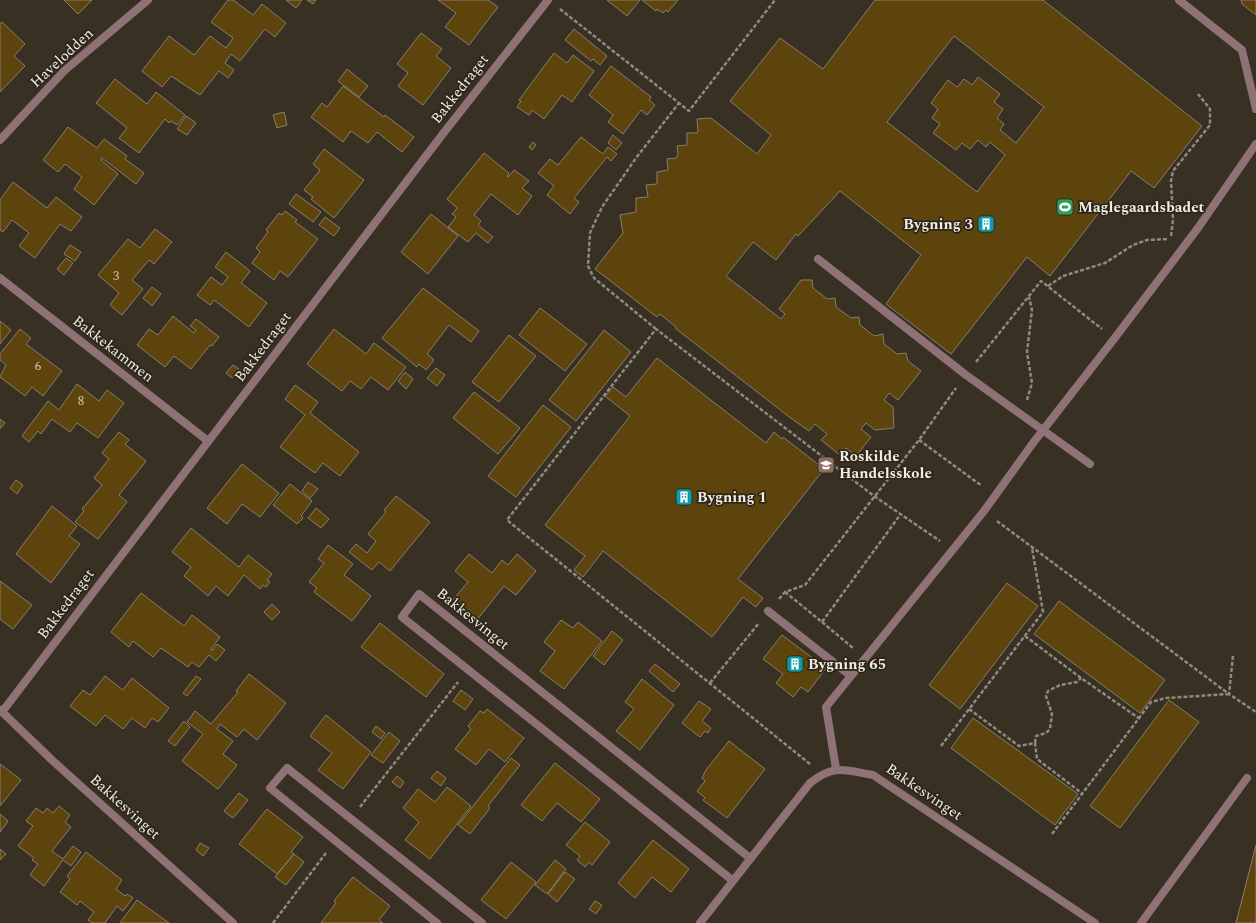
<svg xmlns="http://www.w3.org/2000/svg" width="1256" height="923" viewBox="0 0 1256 923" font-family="Spectral,serif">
<rect width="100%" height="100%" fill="#383023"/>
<path fill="#5d440c" stroke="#877e6e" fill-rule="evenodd" d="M64 0H92L78 14Z
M228 0H233L253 15 262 4 286 23 275 37 265 29 240 61 231 54 225 63 234 70 228 78 219 71 200 95 171 76 162 87 142 71 169 36 194 55 210 36 226 48 233 38 211 22Z
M286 0H302L296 8Z
M307 0H316L313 4Z
M438 0H488L498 7 469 45 445 27 456 13Z
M607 0H640L627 16Z
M642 0H678L668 12 666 10 663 13 657 9 656 11Z
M875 0H1043L1202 126 1154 188 1131 171 1050 276 1027 257 951 354 886 304 921 255 840 191 798 236 796 234 776 260 753 242 726 276 781 319 785 314 779 309 801 280H812L813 288 827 299 835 298 836 307 851 318 859 317 860 325 874 336 883 334 884 344 897 354 906 353 908 361 921 371 898 400 889 393 884 400 893 407 894 428 875 430 866 423 861 429 871 437 856 456 846 448 840 455 821 440 827 434 815 424 809 431 788 416 675 328 676 327 660 314 657 317 595 269 623 233 620 215 636 212V198L648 197 646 185 657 184V172L668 170 667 159 676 158 678 155 677 146 687 145V133H697L698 131 697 119 711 118 757 154 771 135 730 101 780 38 823 69ZM954 36 1044 107 1016 143 1000 130 1004 124 997 118 1003 109 994 102 1000 94 978 77 972 85 964 79 957 87 948 80 931 103 938 109 932 118 940 124 933 133 956 150 962 143 970 149 978 140 986 147 990 142 1005 155 977 192 887 122Z
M1241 0H1256V15L1242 4Z
M2 22 25 44 14 56 25 66 0 92V24Z
M574 29 607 56 600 65 593 59 591 61 565 40Z
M421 33 442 49 436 56 451 68 423 105 398 86 408 73 397 64Z
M554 53 567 63 573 55 594 71 572 102 562 95 544 119 532 110 529 115 517 107 521 101 519 100Z
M611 66 651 97 649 100 655 105 647 115 641 110 623 134 608 122 613 115 589 95Z
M347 69 368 86 359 97 338 81Z
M115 79 147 104 156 92 185 115 177 125 171 121 169 123 165 119 139 153 119 138 127 128 96 103Z
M343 86 384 117 385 115 414 137 402 152 377 132 368 143 351 131 343 142 311 117 322 103 327 107Z
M284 112 287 125 277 128 273 115Z
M186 116 196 123 187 135 177 129Z
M68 127 97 148 104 139 127 156 125 159 144 173 136 184 102 158 101 160 118 174 94 205 74 189 82 177 65 164 58 172 43 160Z
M613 135 622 143 616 150 608 143Z
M581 137 603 154 608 147 617 154 611 161 607 157 574 198 579 202 570 214 547 195 554 186 538 173 550 159 558 165Z
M533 142 536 145 532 150 529 147Z
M324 149 364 180 334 218 311 199 313 197 304 190 320 170 313 164Z
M484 153 509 173 507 176 508 177 514 170 529 181 522 188 532 196 518 215 491 194 474 215 481 221 478 225 493 237 488 243 476 233 468 242 448 227 456 217 452 214 457 208 447 199Z
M13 182 47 208 56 197 82 217 71 231 60 224 35 258 19 246 29 233 12 220 3 232 0 230V200Z
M296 194 321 212 313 222 289 204Z
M285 211 297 220 295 222 318 239 288 277 280 271 274 280 252 263 260 252 256 248 268 232 266 230 279 213 282 215Z
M431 214 458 236 428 274 401 252Z
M325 217 340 228 334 236 319 225Z
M155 229 172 242 154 264 149 260 132 280 143 289 122 315 110 305 119 293 98 275 128 239 140 248Z
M70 245 81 252 75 261 64 254Z
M226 252 250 271 241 283 267 303 249 327 214 300 210 305 197 295 211 277 222 285 228 277 215 267Z
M66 258 73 263 64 275 57 269Z
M152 287 161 294 152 306 143 298Z
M423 288 479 331 471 342 449 325 427 354 434 360 426 370 419 364 417 367 382 338Z
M540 308 587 344 565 371 519 335Z
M173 316 194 333 196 330 190 326 196 319 219 337 212 346 210 345 191 369 174 356 165 367 137 345 149 329 158 335Z
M0 321 11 330 0 344Z
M20 329 31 338 26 344 62 371 43 396 32 387 25 396 0 377 6 365 0 360V354Z
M334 329 366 354 374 343 406 367 388 390 371 377 361 389 350 381 342 391 307 364Z
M604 330 631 352 576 421 549 400Z
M509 335 536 356 499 402 472 382Z
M657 358 766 443 774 432 782 439 783 437 824 469 738 579 763 598 756 607 743 597 712 637 603 551 583 577 574 570 585 556 545 525 630 416 605 396 613 387 626 397Z
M233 365 239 369 232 378 226 373Z
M436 368 445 375 437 386 427 378Z
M405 372 413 379 406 389 398 381Z
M77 384 99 401 107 390 124 403 98 438 77 423 70 432 52 419 41 434 38 431 29 442 22 436 48 401 59 410Z
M295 385 318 402 310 413 359 452 340 476 323 463 315 473 280 447 305 415 285 399Z
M474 392 520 428 498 454 453 418Z
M543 405 571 427 516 497 488 476Z
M0 419 5 423 0 429Z
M119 432 129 440 125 444 146 461 119 495 127 502 98 539 75 522 84 511 82 509 102 485 94 478 109 459 102 453Z
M242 464 279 493 260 517 242 504 227 524 207 508Z
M16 480 23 485 17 494 10 488Z
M308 482 318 489 310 498 302 491Z
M290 484 312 501 301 516 303 518 297 524 273 505Z
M396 496 430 522 390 571 379 562 372 570 349 552 356 544 367 553 376 541 368 534 386 512 384 510Z
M52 506 77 526 69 536 80 544 51 583 16 554Z
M316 508 329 519 321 528 308 518Z
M191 528 239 567 248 555 272 574 267 580 270 582 266 587 263 585 260 589 244 575 228 596 216 586 208 596 184 576 191 567 172 552Z
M328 545 353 564 344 575 371 596 352 621 314 592 317 588 309 582 324 563 318 559Z
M469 554 492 573 502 560 508 565 517 554 536 571 516 595 504 586 476 621 452 601 468 582 455 571Z
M0 581 32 605 13 629 0 619Z
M1007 583 1038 606 960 709 929 685Z
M141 593 184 626 192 615 220 637 211 649 212 651 217 644 225 650 216 661 209 655 199 667 192 662 188 667 161 648 153 657 133 641 129 647 111 632Z
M1059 601 1165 680 1140 713 1034 634Z
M272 604 280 612 272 620 264 612Z
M561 620 573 628 578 622 602 641 564 689 540 671 555 651 544 642Z
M380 623 444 674 426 697 361 647Z
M612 631 623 640 604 665 593 656Z
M782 635 826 668 808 692 801 687 793 697 776 683 783 674 763 659Z
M655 664 680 684 673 692 649 671Z
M249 674 286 703 257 740 244 729 237 737 220 724 217 729 233 741 223 754 237 765 218 789 182 761 203 734 187 722 195 711 211 724 238 692 236 691Z
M105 676 123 690 132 678 169 708 158 722 152 718 145 728 132 718 123 729 105 715 96 726 70 706 83 690 90 695Z
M196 676 201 679 187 696 183 693Z
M642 679 674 705 640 750 616 731 634 709 625 702Z
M461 690 473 699 465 710 453 701Z
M1169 700 1199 722 1120 828 1090 806Z
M699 701 711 709 702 721 711 728 708 733 705 731 700 737 682 723Z
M487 709 524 738 505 762 489 749 476 765 455 749 471 729 468 726 480 711 484 713Z
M326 715 371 752 343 789 318 770 332 753 310 736Z
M973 718 1078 794 1055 825 951 748Z
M184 721 190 727 175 746 168 741Z
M376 726 385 733 381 739 372 732Z
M389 732 400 741 383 763 371 755Z
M729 741 765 769 727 818 703 800 705 798 697 791 705 781 702 778 706 770Z
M511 758 520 765 488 806 490 808 470 834 458 825Z
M555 763 600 799 581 822 557 803 542 821 521 805Z
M0 764 21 780 0 806Z
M437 771 446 778 441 786 431 778Z
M397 776 404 782 400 788 392 782Z
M447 787 471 806 430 859 405 840 419 822 403 808 418 789 435 802Z
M239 793 248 800 233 818 224 811Z
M59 806 70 815 65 822 71 827 52 851 63 859 73 846 81 852 71 866 63 860 44 886 30 875 38 864 32 860 34 858 18 846 33 826 26 821 36 808 43 813 47 808 53 813Z
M267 809 303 837 291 852 294 854 277 874 239 844Z
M0 814 8 821 0 832Z
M585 822 610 842 592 865 589 862 585 867 577 860 580 856 566 845Z
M653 840 689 869 671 892 652 877 635 898 618 883Z
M200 843 209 848 203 856 196 850Z
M1256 845V923H1236Z
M0 849 6 854 0 860Z
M86 852 122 880 116 889 125 896 127 894 133 898 123 911 117 906 105 923H92L88 920 94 912 80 901 77 905 60 892 70 879 67 876Z
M294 854 304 862 286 885 275 877Z
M555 860 566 869 547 894 535 885Z
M511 862 536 882 506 919 481 900Z
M565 872 575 879 557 902 548 894Z
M353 877 390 906 379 920 383 923H321L336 903 334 901Z
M137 900 169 923H120Z
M595 901 602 905 596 914 589 909Z"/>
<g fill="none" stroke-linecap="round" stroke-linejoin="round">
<path stroke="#90897f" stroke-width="2.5" stroke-dasharray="4 2" stroke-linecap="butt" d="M560 9 689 111 775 0
M1171 236 1173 220 1171 181 1173 171 1210 125V109L1198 94
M1048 286 1063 276 1105 263 1133 245 1147 240 1168 239
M656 329 594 278 588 266 590 233 602 207 636 158 679 103
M976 362 1041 281 1102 329
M1027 400 1032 383 1027 352 1032 310 1029 297
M919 440 982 486
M997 521 1229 694
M785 592 822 622 900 515
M779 599 785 592 805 585 919 440 956 388
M822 622 853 648
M1025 636 1081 678 1140 719
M1233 656 1229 694 1256 712
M710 683 759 623
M969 709 1019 746 1035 743 1037 759 1083 794
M1035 743 1036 736 1046 733 1050 729 1052 714 1046 696 1048 691 1060 685 1077 682 1081 678
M941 746 1043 612 1032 548
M810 764 507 520 656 329 874 496 940 541
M360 807 458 682
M1052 834 1151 702 1166 698 1229 694
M273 923 326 853"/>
<path stroke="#8e7275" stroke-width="8" d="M1179 0 1242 50 1256 109
M818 259 966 375 1090 464
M768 611 851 676
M836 769 826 707 984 511 1033 443 1114 339 1198 228 1256 144
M732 880 402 617 419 594 750 858
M437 923 270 788 287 768 482 923"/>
<path stroke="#8e7275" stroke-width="8" d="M0 140 64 71 148 0
M0 278 208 441
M0 710 53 761 233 923
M2 712 442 135 548 0
M700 923 810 783C834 764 844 770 873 775L1095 923
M1141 923 1247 778"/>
</g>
<defs>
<g id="stadium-square" transform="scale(0.9)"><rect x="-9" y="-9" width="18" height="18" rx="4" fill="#2e9e5b" stroke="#2e2719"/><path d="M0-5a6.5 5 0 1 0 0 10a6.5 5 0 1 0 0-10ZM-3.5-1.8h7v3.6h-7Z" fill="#fff"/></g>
<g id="building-square" transform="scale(0.9)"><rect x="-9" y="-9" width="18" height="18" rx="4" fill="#0f9aa8" stroke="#2e2719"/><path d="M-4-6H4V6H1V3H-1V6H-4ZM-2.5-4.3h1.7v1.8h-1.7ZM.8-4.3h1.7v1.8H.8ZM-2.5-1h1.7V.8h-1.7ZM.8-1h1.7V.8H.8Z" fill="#fff"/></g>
<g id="school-square" transform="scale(0.9)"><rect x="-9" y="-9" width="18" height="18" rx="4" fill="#8d6e63" stroke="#2e2719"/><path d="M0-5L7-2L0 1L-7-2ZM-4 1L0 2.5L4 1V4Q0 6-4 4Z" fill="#fff"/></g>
</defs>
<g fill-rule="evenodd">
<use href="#stadium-square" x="1065" y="207"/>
<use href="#building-square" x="986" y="224"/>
<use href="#school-square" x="826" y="465"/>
<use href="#building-square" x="684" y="497"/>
<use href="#building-square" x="795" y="664"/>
</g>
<g text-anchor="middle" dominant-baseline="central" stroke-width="3.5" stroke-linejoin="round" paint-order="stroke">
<g font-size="13" fill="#cbc1ad">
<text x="116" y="276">3</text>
<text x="38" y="366">6</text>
<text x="81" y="401">8</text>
</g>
<g font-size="15" fill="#f0ebe3" stroke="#2e2719">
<text transform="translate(62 58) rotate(-43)">Havelodden</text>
<text transform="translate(460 89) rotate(-52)">Bakkedraget</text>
<text transform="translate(263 347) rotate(-53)">Bakkedraget</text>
<text transform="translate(113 349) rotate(38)">Bakkekammen</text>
<text transform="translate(66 604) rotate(-53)">Bakkedraget</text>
<text transform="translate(473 619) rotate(39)">Bakkesvinget</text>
<text transform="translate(924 792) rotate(34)">Bakkesvinget</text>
<text transform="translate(125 807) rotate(42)">Bakkesvinget</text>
</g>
<g font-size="15" font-weight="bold" fill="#f0ebe3" stroke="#2e2719" text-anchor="start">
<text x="1078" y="207">Maglegaardsbadet</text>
<text x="973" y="224" text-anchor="end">Bygning 3</text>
<text x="839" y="456">Roskilde<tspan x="839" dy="17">Handelsskole</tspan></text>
<text x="697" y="497">Bygning 1</text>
<text x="808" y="664">Bygning 65</text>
</g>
</g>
</svg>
